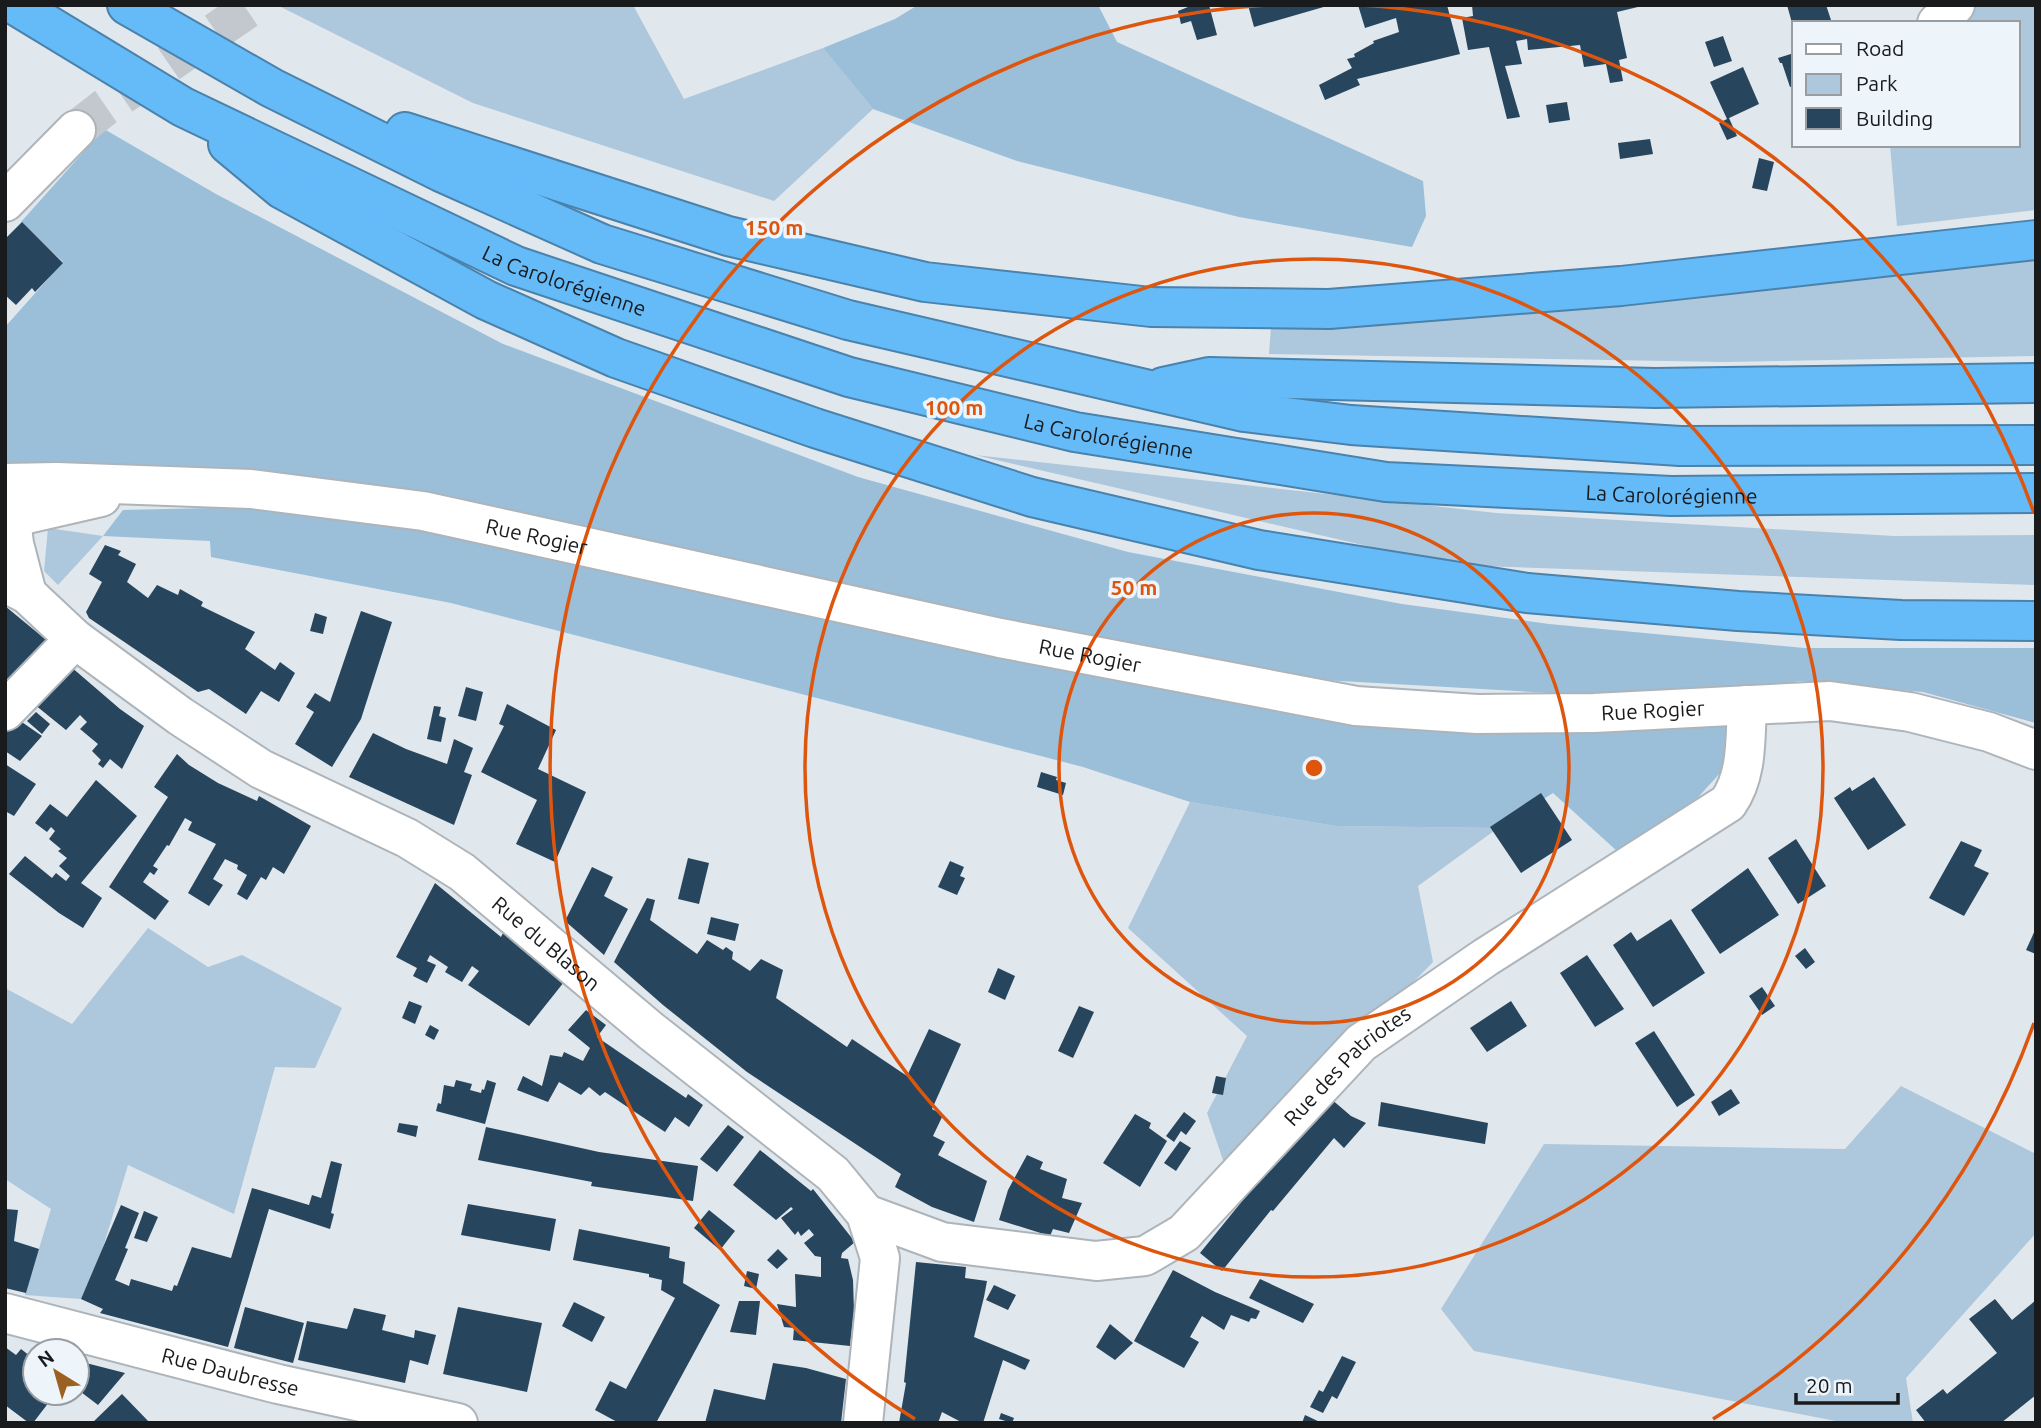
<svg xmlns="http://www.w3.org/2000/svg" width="2041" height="1428" viewBox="0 0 2041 1428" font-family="Ubuntu,sans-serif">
<rect width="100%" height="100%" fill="#e0e7ed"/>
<path fill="#adc7dc" d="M284 5H633L684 99 823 48 873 109 774 201 473 103 281 7Z
M1955 5H2036V210L1897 226 1890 145H2018V23H1937Z
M2036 254V356L1724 362 1269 354 1271 326Z
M975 455 1496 513 1894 536 2036 535V585L1449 565Z
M48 528 103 536 58 585 44 571Z
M1190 802 1336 826 1498 828 1418 886 1433 962 1227 1172 1207 1113 1247 1036 1128 928Z
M148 928 208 967 242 955 342 1008 315 1068 275 1067 234 1214 128 1165 101 1254 81 1299 25 1295 51 1209 5 1179V988L72 1024Z
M1901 1086 2036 1154V1233L1906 1378 1913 1423H1846L1474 1351 1441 1309 1544 1144 1845 1149Z"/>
<path fill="#9bbed9" d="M918 5H1098L1117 42 1423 181 1426 216 1412 247 1239 217 1017 161 873 109 823 48 895 19Z
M104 129 216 194 503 344 858 477 1128 552 1402 604 1549 624 1804 648H2036V723L1923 692 1800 681 1672 700 1306 679 771 572 1279 692 1747 705 1731 761 1692 804 1617 851 1553 793 1498 828 1336 826 1190 802 1083 767 451 603 211 557 210 541 103 536 123 510 302 506 5 478V327L63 262 21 222Z"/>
<path fill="#27455c" d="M1193 5H1209L1217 35 1197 40 1191 21 1181 24 1178 11Z
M1248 5H1327V6L1254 27Z
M1358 5H1447L1460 54 1357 79 1360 85 1325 100 1319 85 1352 68 1347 59 1355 57 1354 54 1374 43 1373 41 1399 32 1396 18 1365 28Z
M1472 5H1642V6L1617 12 1627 58 1619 60 1623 81 1610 83 1606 64 1584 67 1580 45 1528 50 1527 39 1516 41 1522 64 1505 66 1520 117 1507 119 1489 47 1468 50 1462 18 1473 16Z
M1787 5H1826L1832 23H1792Z
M1723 36 1732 61 1714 67 1705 42Z
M1794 53V86L1790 87 1782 63H1780L1778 58Z
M1743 67 1759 104 1727 119 1710 82Z
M1567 102 1570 120 1549 123 1546 105Z
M1729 118 1737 136 1727 140 1719 123Z
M1650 139 1653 154 1620 159 1618 143Z
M1759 158 1774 162 1767 191 1752 188Z
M22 222 63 263 35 292 32 288 16 305 5 295V239Z
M105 545 121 551 118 555 136 564 127 582 148 598 157 585 178 595 180 589 203 602 201 606 255 632 245 649 275 670 280 662 295 673 279 702 261 691 246 714 209 689 198 692 89 618 86 612 102 582 89 574Z
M5 606 45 639 46 647 5 688Z
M361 611 392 622 361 719 332 767 295 744 314 712 306 707 315 693 330 702Z
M315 613 327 617 323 634 310 631Z
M63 660 120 709 144 726 122 769 110 759 103 768 98 764 101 760 92 751 98 744 80 729 87 722 80 715 66 730 29 700Z
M466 687 483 692 476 721 458 716Z
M507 704 556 730 538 769 586 792 555 862 516 844 537 800 481 772 504 726 499 724Z
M434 706 441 707 439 716 446 718 441 742 427 739Z
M36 712 50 724 42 734 27 721Z
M16 718 42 736 20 761 5 751V729Z
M373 733 406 749 447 764 454 739 473 748 464 772 472 775 454 825 349 777Z
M177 754 189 765 218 783 257 801 259 796 311 826 284 874 273 867 266 880 261 877 247 900 237 894 247 875 237 869 238 865 225 859 213 879 223 885 209 906 188 893 216 844 188 830 192 822 185 818 169 846 167 845 153 866 158 869 154 875 150 872 143 882 169 901 155 920 109 887 168 797 154 787Z
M5 764 36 784 14 816 5 811Z
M1041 772 1057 777 1056 780 1066 783 1063 795 1037 787Z
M1874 777 1906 825 1868 850 1834 798 1850 787 1852 791Z
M96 780 137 816 81 883 102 898 83 928 59 913 9 874 25 856 52 878 56 873 66 881 70 876 59 866 67 858 58 851 61 849 49 839 55 831 51 827 47 832 35 823 50 804 67 817Z
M1541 793 1572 840 1521 873 1490 827Z
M1796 839 1826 886 1798 904 1768 858Z
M1961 841 1982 850 1974 866 1989 873 1964 916 1929 898Z
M688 858 709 863 699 904 678 899Z
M950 861 964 867 960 876 965 878 957 895 938 887Z
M592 867 613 877 604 896 628 909 604 955 565 921Z
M1748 868 1779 915 1720 954 1691 910Z
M435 883 501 937 503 933 564 982 529 1026 468 985 479 971 472 966 462 982 445 972 448 967 430 955 427 961 436 965 427 983 413 976 417 968 396 957Z
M647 898 655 900 650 920 697 954 707 940 723 950 726 947 733 952 732 959 750 971 761 959 783 970 776 998 847 1047 852 1039 907 1076 929 1029 961 1044 932 1109 943 1115 933 1136 945 1142 938 1155 987 1181 974 1222 932 1207 895 1187 901 1174 747 1072 663 1005 614 962Z
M711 917 739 924 735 941 707 934Z
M1671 919 1705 973 1653 1007 1613 945 1631 932 1637 941Z
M2036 928V954L2026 950Z
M1805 948 1815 962 1806 969 1795 956Z
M1587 955 1624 1009 1595 1027 1560 973Z
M998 968 1015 976 1005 1000 988 992Z
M1762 987 1775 1006 1762 1015 1749 996Z
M409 1001 422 1006 415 1024 402 1018Z
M1511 1001 1527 1026 1487 1052 1470 1028Z
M1079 1006 1094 1012 1073 1058 1058 1051Z
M586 1010 606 1025 597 1037 686 1098 688 1094 703 1105 689 1127 675 1117 665 1132 605 1092 600 1096 589 1087 581 1095 559 1082 548 1102 517 1090 523 1076 542 1086 550 1055 562 1057 564 1052 583 1061 590 1048 568 1030Z
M430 1025 439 1030 434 1040 425 1035Z
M1654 1031 1695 1095 1677 1107 1635 1043Z
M1216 1076 1226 1078 1223 1095 1212 1093Z
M456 1080 472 1084 470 1090 481 1093 482 1089 484 1090 487 1080 496 1083 485 1124 436 1111 438 1103 441 1104 444 1085 454 1087Z
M1731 1089 1740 1103 1719 1116 1711 1102Z
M1330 1098 1351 1116 1366 1123 1344 1148 1334 1138 1273 1211 1271 1210 1222 1271 1200 1253 1282 1152Z
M1381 1102 1488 1123 1485 1144 1378 1126Z
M1184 1112 1196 1121 1186 1135 1181 1131 1174 1142 1166 1136Z
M1135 1114 1151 1123 1149 1128 1167 1141 1140 1187 1103 1163Z
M399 1123 418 1126 416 1137 397 1132Z
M728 1125 744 1137 717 1172 700 1159Z
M486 1127 599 1152 698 1166 693 1201 591 1186 592 1182 478 1160Z
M1180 1141 1191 1148 1176 1171 1164 1163Z
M760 1150 811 1191 813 1189 855 1242 842 1253 841 1258 848 1259 853 1280 854 1311 850 1346 793 1340 794 1328 784 1327 777 1304 796 1307 795 1274 821 1277V1257L815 1256 804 1243 814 1235 809 1229 801 1236 798 1231 795 1235 781 1218 793 1209 791 1207 776 1220 733 1185Z
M1027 1155 1043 1162 1040 1169 1067 1179 1062 1198 1082 1203 1069 1233 1053 1229 1050 1236 999 1220 1008 1190Z
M331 1161 342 1164 331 1213 334 1214 330 1229 269 1209 228 1347 100 1313 103 1309 81 1299 121 1205 139 1213 125 1248 128 1249 115 1280 129 1286 131 1279 172 1291 174 1285 177 1286 192 1247 231 1258 252 1188 309 1205 312 1195 321 1198Z
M468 1204 556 1219 550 1251 461 1235Z
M5 1209 18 1210 14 1241 39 1249 26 1293 5 1288Z
M709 1210 735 1231 720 1250 694 1228Z
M144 1211 158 1217 147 1242 134 1238Z
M579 1229 670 1247 669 1258 685 1262 683 1283 720 1305 656 1423H619L595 1410 610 1381 626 1389 675 1298 661 1290 662 1280 649 1277V1274L573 1260Z
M778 1249 788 1259 777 1269 767 1260Z
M916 1262 966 1267 965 1278 987 1281 984 1297 963 1295 984 1297 974 1337 1030 1360 1025 1370 1003 1360 983 1423H963L942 1412 938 1423H899L906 1383 904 1382Z
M1173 1270 1215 1292 1260 1311 1256 1319 1251 1318 1249 1322 1231 1315 1224 1330 1202 1316 1190 1337 1199 1342 1184 1368 1134 1341Z
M747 1271 759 1274 756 1289 744 1286Z
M1260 1279 1314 1304 1303 1323 1249 1298Z
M994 1285 1016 1295 1008 1310 986 1300Z
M1995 1299 2012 1320 2036 1300V1395L2001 1423H1926L1916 1410 1943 1389 1947 1394 1997 1353 1969 1319Z
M739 1301H760L756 1335 730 1332Z
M574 1302 605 1317 592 1342 562 1326Z
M245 1307 304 1323 293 1363 234 1348Z
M458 1307 542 1323 527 1392 443 1374Z
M354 1308 386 1315 382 1330 414 1338 415 1330 436 1335 428 1365 410 1360 405 1383 298 1360 307 1321 347 1329Z
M1110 1324 1133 1343 1115 1360 1096 1347Z
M5 1347 16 1355 21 1349 35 1360V1393H56L33 1423H29L5 1405Z
M1342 1356 1356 1362 1337 1399 1332 1396 1323 1413 1310 1407 1319 1390 1323 1392Z
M86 1363 125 1373 98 1405 77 1389V1373Z
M773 1363 806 1368 846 1379 841 1423H705L714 1389 765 1400Z
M122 1394 150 1423H92Z
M1001 1413 1014 1418 1012 1423 999 1419Z
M1305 1415 1322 1423H1302Z"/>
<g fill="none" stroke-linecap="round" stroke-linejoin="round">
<path stroke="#c2c8ce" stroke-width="38" stroke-dasharray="38 19" stroke-linecap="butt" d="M76 130 104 108 254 5"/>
<g stroke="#adb4ba" stroke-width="42">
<g id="street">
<path d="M1937 23 1955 5"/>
<path d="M5 202 76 130"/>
<path id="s1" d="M5 483 57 482 251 489 423 511 1000 638 1356 706 1477 714 1594 713 1830 701 1910 712 1989 732 2036 750"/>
<path d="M5 509 11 518 14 544 27 594"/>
<path d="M5 519 101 497"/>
<path id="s2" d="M5 583 27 594 75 639 180 716 261 769 407 838 462 872 651 1031 833 1174 866 1214 880 1258 863 1423"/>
<path d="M5 711 75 639"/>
<path id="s3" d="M866 1214 942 1242 1096 1261 1145 1256 1184 1233 1361 1043 1486 957 1728 803C1748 774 1745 739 1747 705"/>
<path id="s4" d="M5 1313 278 1384 458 1423"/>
</g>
</g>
<g stroke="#4a82ab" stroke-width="42">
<g id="highway">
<path id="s5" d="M15 5 183 107 516 266 849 377 1075 432 1386 482 1671 496 2036 493"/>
<path d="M127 5 272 88 441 172 602 244 848 320 1244 412 1351 425 1680 446 2036 445"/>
<path d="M405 132 728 236 925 282 1151 307 1329 309 1621 286 2036 240"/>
<path d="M228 144 282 189 486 300 616 358 815 428 1032 497 1259 550 1527 593 1738 611 1901 620 2036 621"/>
<path d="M1163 387 1209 377 1655 388 2036 383"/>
</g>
</g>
<use href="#street" stroke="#fff" stroke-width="38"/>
<use href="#highway" stroke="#65baf8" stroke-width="38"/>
</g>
<g fill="none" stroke="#de560d" stroke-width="3.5">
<circle cx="1314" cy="768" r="255"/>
<circle cx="1314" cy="768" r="509"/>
<path d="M2034 1023A764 764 0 0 1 1713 1419M915 1419A764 764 0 0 1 1267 5M1361 5A764 764 0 0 1 2034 513"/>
</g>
<g text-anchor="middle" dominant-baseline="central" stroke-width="7" stroke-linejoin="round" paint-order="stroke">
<g font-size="21" fill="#181a1c" stroke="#edf5fb">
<text stroke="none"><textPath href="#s5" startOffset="616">La Carolorégienne</textPath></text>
<text stroke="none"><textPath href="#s5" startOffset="1183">La Carolorégienne</textPath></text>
<text stroke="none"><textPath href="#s5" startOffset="1750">La Carolorégienne</textPath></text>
<text stroke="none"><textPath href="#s1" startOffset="536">Rue Rogier</textPath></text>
<text stroke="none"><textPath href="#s1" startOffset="1102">Rue Rogier</textPath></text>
<text stroke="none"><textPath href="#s1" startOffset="1670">Rue Rogier</textPath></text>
<text stroke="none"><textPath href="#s2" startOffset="654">Rue du Blason</textPath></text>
<text stroke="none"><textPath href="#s3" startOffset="565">Rue des Patriotes</textPath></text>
<text stroke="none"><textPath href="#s4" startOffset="233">Rue Daubresse</textPath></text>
</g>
</g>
<circle cx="1314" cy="768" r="10" fill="#de560d" stroke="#edf5fb" stroke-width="3.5"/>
<g font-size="21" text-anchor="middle" font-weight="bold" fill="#de560d" stroke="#edf5fb" stroke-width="7" stroke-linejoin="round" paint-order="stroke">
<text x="774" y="235">150 m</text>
<text x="954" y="415">100 m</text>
<text x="1134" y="595">50 m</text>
</g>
<rect width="2041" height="1428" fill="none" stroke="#181a1c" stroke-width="14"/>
<rect x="1792" y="21" width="228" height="126" fill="#edf5fb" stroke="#989da2" stroke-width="2"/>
<rect x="1806" y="44" width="35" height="10" fill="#ffffff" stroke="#989da2" stroke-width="2"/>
<text x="1856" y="56" font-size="21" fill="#181a1c">Road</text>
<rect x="1806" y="74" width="35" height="21" fill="#adc7dc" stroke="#989da2" stroke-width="2"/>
<text x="1856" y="91" font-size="21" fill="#181a1c">Park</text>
<rect x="1806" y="108" width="35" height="21" fill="#27455c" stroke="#989da2" stroke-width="2"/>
<text x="1856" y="126" font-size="21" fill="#181a1c">Building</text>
<g transform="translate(56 1372) rotate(323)"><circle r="33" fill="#edf5fb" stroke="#989da2" stroke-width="2"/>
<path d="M0-5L12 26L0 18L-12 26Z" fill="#9c6022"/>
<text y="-10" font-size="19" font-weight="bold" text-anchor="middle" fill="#181a1c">N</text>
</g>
<path d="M1796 1393v10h102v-10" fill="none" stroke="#181a1c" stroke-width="3.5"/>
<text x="1806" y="1393" font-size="21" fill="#181a1c" stroke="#edf5fb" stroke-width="5" paint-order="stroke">20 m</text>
</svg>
